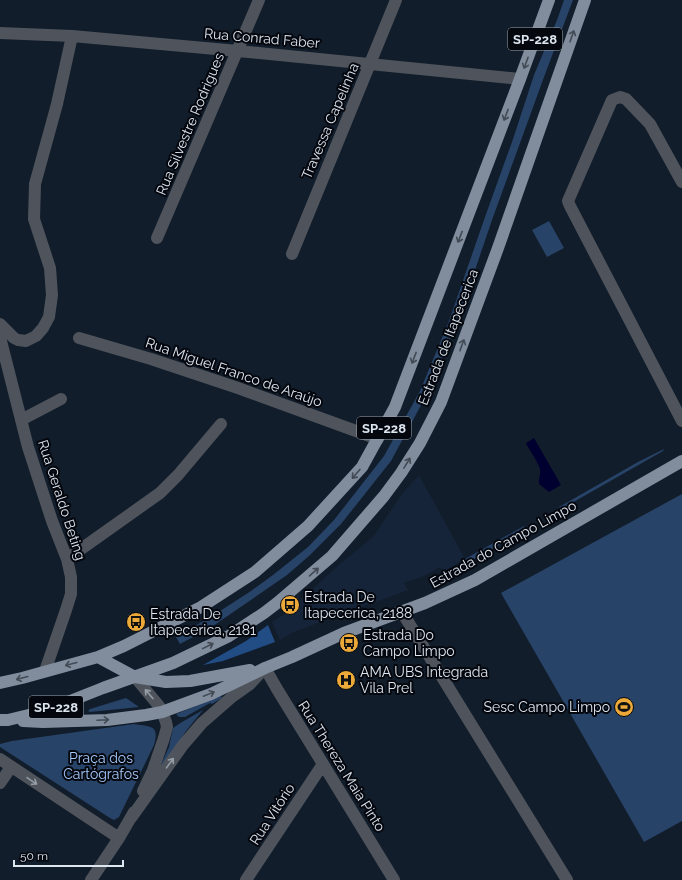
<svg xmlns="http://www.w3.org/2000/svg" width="682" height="880" viewBox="0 0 682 880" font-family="Raleway,sans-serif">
<rect width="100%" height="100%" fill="#121d2b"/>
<path fill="#152438" d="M419 475 465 559 443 572 440 567 424 576 404 583 408 590 294 632 280 640 272 622 286 613 341 563 373 537 402 494Z"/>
<path fill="#274368" d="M564 0H573L544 77 492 220 457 323 427 394 391 461 341 524 309 556 287 575 258 595 210 628 180 644 176 637 217 613 251 591 273 575 308 547 334 520 384 456 420 391 449 321 485 217 513 139 534 75 557 20Z
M549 221 564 248 547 257 532 230Z
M664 449 663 451 563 508 560 509 559 507 638 462Z
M682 494V821L644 842 501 593Z
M524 526 525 531 467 563 465 559Z
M221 696 222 698 212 704 210 703 185 717H179L176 714Z
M126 698 139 707 90 712 88 711 90 709Z
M203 710 186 731 160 770 159 769 169 747 173 728 182 722Z
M134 724C150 727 160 724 154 745L119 817 114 820 110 818 0 747V744L12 741Z"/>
<path fill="#214c84" d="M268 625 275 642 223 661 203 665 246 641Z"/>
<path fill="#000030" d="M534 438 561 485 549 492 539 484C538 479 541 475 540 470 539 463 529 450 526 443Z"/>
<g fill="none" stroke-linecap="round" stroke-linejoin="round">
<path stroke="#4f545c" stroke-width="12" d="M0 33 72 36 238 51 520 79
M682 182 650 124 626 99 620 97 612 100 568 201 570 206 682 421
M157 238 259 0
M292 254 396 0
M0 324 14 338 18 340 26 341 36 336 43 328 49 317 52 295 50 268 34 219 35 184 57 104 72 36
M0 337 28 447 52 521 67 559 71 577V594L66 610 45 671
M79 338 151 359 238 388 378 439
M21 420 61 399
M67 559 160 493 178 475 221 424
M402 612 567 880
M135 677 159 706 162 712 166 722 167 727 164 738 153 770 143 791
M0 759 119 838
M0 783 11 767
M131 818 183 745 202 723 233 696 250 684 265 668 277 689 323 764 394 880
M91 880 119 838 134 812
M246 880 323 764"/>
<path stroke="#818d9d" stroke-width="12" d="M98 657 135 677 166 682 190 681 250 670
M0 683 22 678 98 657 124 646 201 607 255 572 308 526 362 467 395 407 520 79 549 0
M0 720H8L45 711 103 688 173 663 229 636 264 613 277 603 332 556 384 496 401 473 420 443 441 402 498 248 585 0
M23 721 43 722 107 720 146 715 162 712 211 694 265 668 292 657 344 633 425 603 475 580 682 461"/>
</g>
<defs><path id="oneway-shaft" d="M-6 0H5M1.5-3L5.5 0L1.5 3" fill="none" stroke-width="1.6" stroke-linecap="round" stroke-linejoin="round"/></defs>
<g stroke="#424a55">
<use href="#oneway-shaft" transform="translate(572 36) rotate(-71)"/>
<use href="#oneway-shaft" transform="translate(526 63) rotate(110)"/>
<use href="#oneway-shaft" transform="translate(506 115) rotate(111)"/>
<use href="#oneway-shaft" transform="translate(460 237) rotate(111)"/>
<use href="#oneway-shaft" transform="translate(462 345) rotate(-70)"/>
<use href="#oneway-shaft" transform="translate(414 358) rotate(111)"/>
<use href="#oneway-shaft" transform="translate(407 463) rotate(-58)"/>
<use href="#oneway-shaft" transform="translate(356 474) rotate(131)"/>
<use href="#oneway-shaft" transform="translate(314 572) rotate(-41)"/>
<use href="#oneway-shaft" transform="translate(208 646) rotate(-26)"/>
<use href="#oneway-shaft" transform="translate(71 664) rotate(165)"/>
<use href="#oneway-shaft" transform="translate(22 678) rotate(165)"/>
<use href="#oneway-shaft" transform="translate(209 694) rotate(-22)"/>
<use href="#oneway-shaft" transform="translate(103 720) rotate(-3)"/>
</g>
<g stroke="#969ca6">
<use href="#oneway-shaft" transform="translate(149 694) rotate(-131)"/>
<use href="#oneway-shaft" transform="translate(170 763) rotate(-54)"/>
<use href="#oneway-shaft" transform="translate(32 781) rotate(34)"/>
</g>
<defs>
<g id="bus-disc" transform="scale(1)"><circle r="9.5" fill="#eba93a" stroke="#04070d"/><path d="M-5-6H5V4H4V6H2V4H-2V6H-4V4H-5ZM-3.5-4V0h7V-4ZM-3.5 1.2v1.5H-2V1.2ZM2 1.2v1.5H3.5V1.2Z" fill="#111"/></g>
<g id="hospital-disc" transform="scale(1)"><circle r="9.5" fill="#eba93a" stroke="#04070d"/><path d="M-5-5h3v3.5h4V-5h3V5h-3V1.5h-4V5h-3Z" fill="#111"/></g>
<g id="stadium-disc" transform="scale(1)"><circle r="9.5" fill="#eba93a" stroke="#04070d"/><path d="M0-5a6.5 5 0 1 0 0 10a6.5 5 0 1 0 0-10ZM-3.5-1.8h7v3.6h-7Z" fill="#111"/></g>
</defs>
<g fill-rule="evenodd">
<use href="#bus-disc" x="290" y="605"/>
<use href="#bus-disc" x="136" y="622"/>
<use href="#bus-disc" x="349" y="643"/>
<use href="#hospital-disc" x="346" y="680"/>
<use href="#stadium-disc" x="624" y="707"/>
</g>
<g text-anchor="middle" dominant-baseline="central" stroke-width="4" stroke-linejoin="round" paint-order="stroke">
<g fill="#04070d" stroke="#9ca2ab" stroke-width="1">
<rect x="508" y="28" width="54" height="22" rx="3"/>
<rect x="357" y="417" width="54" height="22" rx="3"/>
<rect x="29" y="696" width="54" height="22" rx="3"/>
</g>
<g font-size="13" font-weight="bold" fill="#dde5ef">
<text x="535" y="39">SP-228</text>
<text x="384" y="428">SP-228</text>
<text x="56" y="707">SP-228</text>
</g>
<g font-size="14" fill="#dde5ef" stroke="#04070d">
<text transform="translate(262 38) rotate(5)">Rua Conrad Faber</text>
<text transform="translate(330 121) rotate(-67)">Travessa Capelinha</text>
<text transform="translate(190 124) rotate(-67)">Rua Silvestre Rodrigues</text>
<text transform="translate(448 337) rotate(-69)">Estrada de Itapecerica</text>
<text transform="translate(234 372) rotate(19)">Rua Miguel Franco de Araújo</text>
<text transform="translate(62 500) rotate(72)">Rua Geraldo Beting</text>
<text transform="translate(503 544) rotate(-29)">Estrada do Campo Limpo</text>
<text transform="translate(342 766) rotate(58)">Rua Thereza Maia Pinto</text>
<text transform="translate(272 814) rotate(-57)">Rua Vitório</text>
</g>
<g font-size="14" fill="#dde5ef" stroke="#04070d" text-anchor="start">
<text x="304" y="597">Estrada De<tspan x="304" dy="16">Itapecerica, 2188</tspan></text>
<text x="150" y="614">Estrada De<tspan x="150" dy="16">Itapecerica, 2181</tspan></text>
<text x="363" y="635">Estrada Do<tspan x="363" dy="16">Campo Limpo</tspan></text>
<text x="360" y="672">AMA UBS Integrada<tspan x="360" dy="16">Vila Prel</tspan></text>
<text x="610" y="707" text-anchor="end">Sesc Campo Limpo</text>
</g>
<g font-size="14" fill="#a4c9fb" stroke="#04070d">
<text x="101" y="758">Praça dos<tspan x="101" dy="16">Cartógrafos</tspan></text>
</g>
</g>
<path d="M14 860v6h109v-6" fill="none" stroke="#dde5ef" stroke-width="2"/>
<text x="20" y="860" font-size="12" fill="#dde5ef" stroke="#04070d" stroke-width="3" paint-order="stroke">50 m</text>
</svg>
